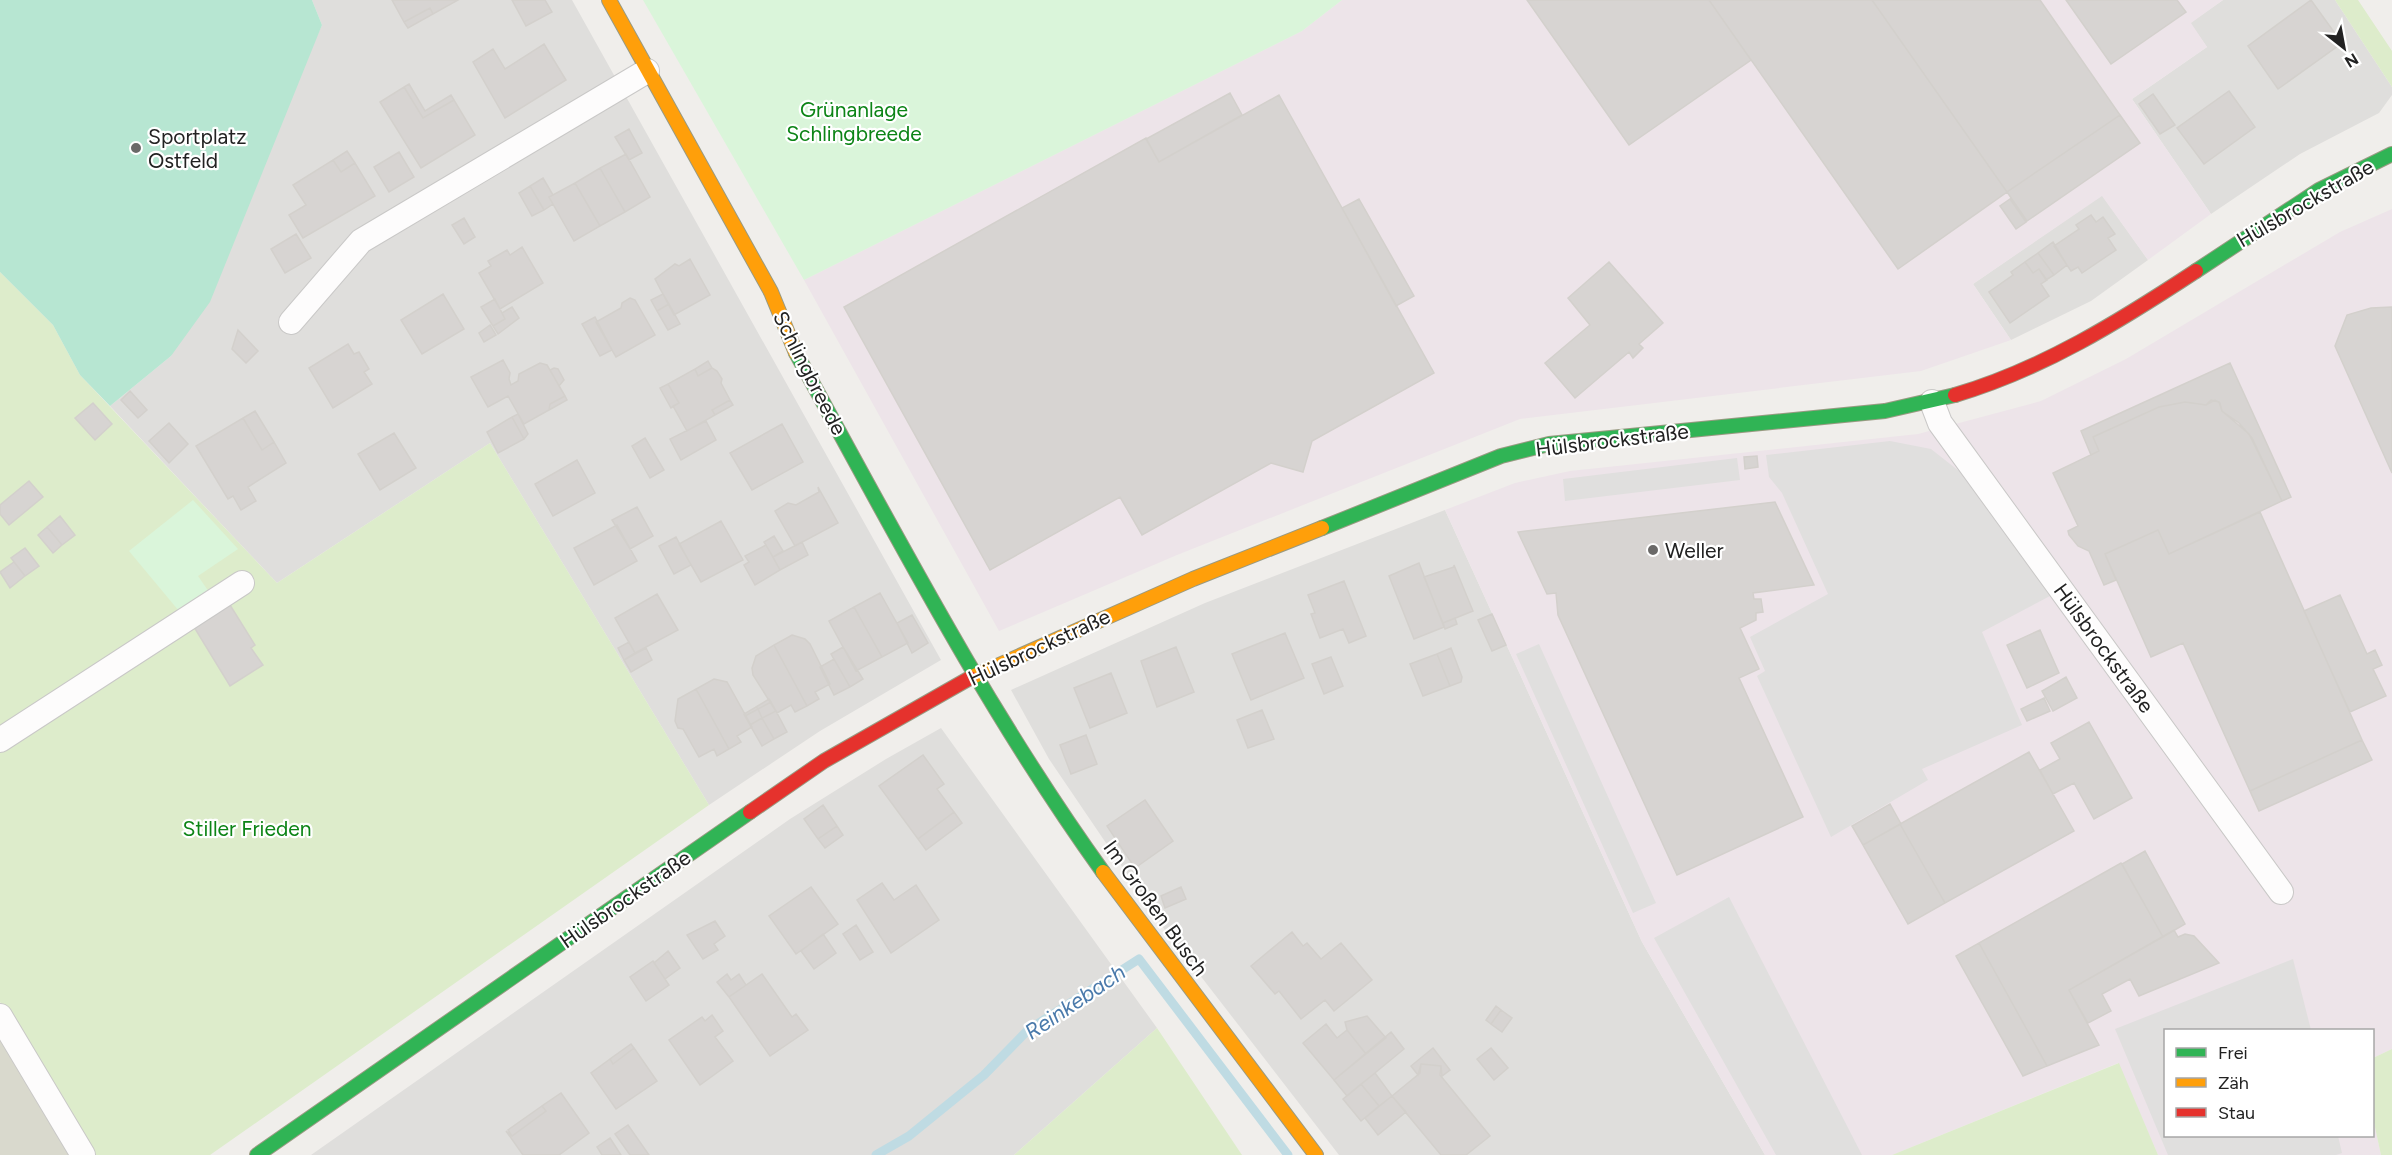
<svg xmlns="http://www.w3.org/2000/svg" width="2392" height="1155" viewBox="0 0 2392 1155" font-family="Figtree,sans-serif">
<rect width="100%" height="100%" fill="#f0eeeb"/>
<path fill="#dfdedc" d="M312 0H572L941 660 820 731 709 805 490 443 277 583 110 406 171 356 322 25Z
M2223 0H2335L2392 87V95L2379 113 2300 154 2211 214 2132 99 2207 47 2190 23Z
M2102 195 2148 260 2091 301 2011 340 1973 284Z
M1445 510 1642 942 1765 1155H1339L1165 930 1049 759 1011 690 1205 603Z
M941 728 1157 1028 1014 1155H311L790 819 886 759Z"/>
<path fill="#ede4e9" d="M1342 0H2223L2191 23 2207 47 2132 99 2211 214 2148 260 2102 196 1973 284 2011 340 1921 371 1520 419 1177 555 999 631 804 280 1302 31Z
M2392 209V1049L2373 1058 2372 1030H2166V1136H2372L2373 1118 2381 1155H2158L2118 1063 1892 1155H1765L1642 942 1445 510 1515 483 1570 471 1918 434 2041 401 2126 359 2340 232Z"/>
<path fill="#d9d9cd" d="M0 1028 75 1155H0Z"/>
<path fill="#ddeccb" d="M2335 0H2358L2392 51V87Z
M0 272 53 325 80 375 277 583 490 443 709 805 210 1155H91L0 1002Z
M1157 1028 1242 1155H1014Z
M2392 1049V1155H2381L2373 1118V1058Z
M2119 1063 2158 1155H1892Z"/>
<path fill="#daf5da" d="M643 0H1342L1302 31 804 280Z
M193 500 238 549 198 576 209 592 179 611 129 551Z"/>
<path fill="#b7e6d2" d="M0 0H312L322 25 210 302 171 356 110 406 80 375 53 325 0 272Z"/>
<path fill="#e0dfde" d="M1890 441 1931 449 1959 471 2050 596 1982 632 2022 725 1922 769 1928 780 1831 837 1757 676 1765 671 1750 637 1828 594 1782 493 1769 477 1766 455Z
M1737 458 1740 480 1565 501 1563 479Z
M1539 644 1656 903 1633 913 1516 654Z
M1729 897 1862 1155H1776L1654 938Z
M2293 959 2311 1030H2166V1136H2338L2342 1153 2336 1155H2168L2115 1029Z"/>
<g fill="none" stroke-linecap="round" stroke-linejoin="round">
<path stroke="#bfdbe3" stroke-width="9" d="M876 1155 909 1136 984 1075 1028 1030 1139 959 1288 1155"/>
</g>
<path fill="#d7d4d2" stroke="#d3d0cc" stroke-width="1.5" d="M392 0H458L433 14 430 8 404 22Z
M512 0H545L552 12 526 26Z
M1527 0H1709L1751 60 1629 145Z
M1709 0H1872L2007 192 1898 269Z
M1872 0H2040L2120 115 2007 192Z
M2066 0H2177L2186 12 2111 64Z
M2311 0 2342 43 2278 89 2248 46Z
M430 8 433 14 408 28 404 22Z
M544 44 566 80 505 118 473 62 493 49 505 69Z
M409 84 425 111 451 95 454 100 423 118 404 87Z
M404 87 423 118 454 100 475 135 421 168 380 102Z
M2229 91 2255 127 2204 164 2177 128Z
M1230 93 1242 115 1159 162 1146 139Z
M2153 94 2175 125 2160 134 2139 104Z
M1279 95 1434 373 1312 441 1303 472 1271 463 1142 535 1120 497 990 570 844 307 1146 138 1159 162Z
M2120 115 2140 143 2027 221 2007 192Z
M629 129 642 153 629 160 615 137Z
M347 151 355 163 341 172 333 160Z
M399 152 414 177 389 192 374 167Z
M626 154 650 197 625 212 600 168Z
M333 160 341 172 355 163 375 196 303 238 289 215 306 205 293 185Z
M600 168 625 212 600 226 575 183Z
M543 178 553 195 549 197 553 204 544 210 530 186Z
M575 183 600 226 574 241 549 197Z
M530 186 544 210 532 216 519 193Z
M1359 199 1414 296 1396 306 1342 208Z
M2010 199 2026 222 2016 229 2000 206Z
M2091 215 2096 222 2103 217 2115 234 2108 238 2116 250 2082 273 2078 267 2071 271 2054 246 2079 229 2076 225Z
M464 218 475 237 464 244 452 225Z
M296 234 311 258 285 273 271 249Z
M2053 242 2067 265 2054 275 2038 253Z
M522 247 543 283 500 309 479 273 491 266 488 261 507 250 510 255Z
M2038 253 2054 275 2046 280 2039 269 2033 273 2025 262Z
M690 259 710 295 674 315 655 279 675 264 679 266Z
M1609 262 1663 323 1639 344 1643 348 1633 358 1629 352 1575 398 1545 363 1590 325 1568 298Z
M2025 262 2033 273 2039 269 2047 280 2041 284 2049 296 2010 323 1989 292 2013 275 2011 272Z
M443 294 464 329 422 354 401 320Z
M663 294 669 304 657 311 651 300Z
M630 298 635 300 655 335 616 357 596 322 621 308 622 303Z
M495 299 505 319 493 326 481 307Z
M669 304 680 324 668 330 657 311Z
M512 307 519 318 498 334 493 326 505 319 502 313Z
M2392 307V473L2335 346 2347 315 2371 308Z
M595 317 612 350 600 356 582 324Z
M490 325 496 335 484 342 479 333Z
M238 330 258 351 246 363 232 349Z
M348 344 354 354 359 352 369 369 364 372 372 384 333 408 309 368Z
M503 360 510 373 509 379 511 385 518 381 519 374 540 363 547 365 565 396 550 404 549 410 524 424 508 396 488 407 471 377Z
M708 361 712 368 698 376 695 369Z
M2230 363 2291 497 2282 501 2252 438 2239 423 2222 411 2220 403 2215 400 2206 405 2185 402 2159 407 2093 437 2099 451 2091 455 2081 431Z
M554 368 558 369 564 380 559 386 550 370Z
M712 368 717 371 722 379 721 383 730 400 712 410 715 415 687 431 673 406 679 403 668 384 695 369 698 376Z
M668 384 679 403 671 408 660 388Z
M130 391 147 410 138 418 121 400Z
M565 396 567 400 549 410 550 404Z
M730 400 733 405 715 415 712 410Z
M2211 400 2219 402 2222 411 2249 434 2282 501 2169 554 2158 530 2105 554 2116 580 2104 585 2089 551 2078 546 2069 535 2068 531 2078 526 2053 473 2099 451 2093 437 2159 407 2185 402 2206 405Z
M93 403 112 424 95 440 75 418Z
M255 411 274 442 262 450 243 418Z
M518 414 528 434 524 439 512 417Z
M512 417 524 439 498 453 487 432Z
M243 418 262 450 274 442 286 463 248 487 256 501 241 510 233 496 228 499 196 446Z
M706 421 716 440 681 460 670 439Z
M169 423 188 444 169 463 149 441Z
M782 424 803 462 752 490 730 453Z
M394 433 416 468 380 490 358 454Z
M645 438 664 470 650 478 632 446Z
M1757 456 1758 467 1745 469 1744 457Z
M577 460 595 493 553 516 535 484Z
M29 481 43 497 9 525 0 514V505Z
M818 487 838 523 795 546 775 511 788 503 796 505 819 492Z
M1775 502 1814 585 1753 593 1754 599H1761L1763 612 1756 613V620L1740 628 1759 669 1739 678 1803 817 1677 875 1558 615 1556 593 1547 594 1518 532Z
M637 507 653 536 630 549 612 520Z
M2260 512 2362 740 2250 791 2183 643 2151 657 2105 554 2158 530 2169 554Z
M60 516 75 535 62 545 47 527Z
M721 521 743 560 701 582 679 544Z
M617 525 637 561 594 585 574 548Z
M47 527 62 545 53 553 38 535Z
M774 536 783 551 773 557 764 542Z
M676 537 691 565 674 574 659 546Z
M802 542 808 555 780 570 773 557Z
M766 545 780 570 755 585 744 565 749 562 745 556Z
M25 548 39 566 25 576 11 558Z
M14 562 25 576 10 588 0 572Z
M1419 563 1444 627 1414 639 1389 576Z
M1454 565 1473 611 1443 623 1424 577 1454 567Z
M1344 581 1366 636 1349 643 1343 629 1320 638 1311 614 1315 613 1308 595Z
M880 593 908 643 882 657 854 607Z
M657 594 678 630 635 653 615 618Z
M2340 595 2367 654 2375 650 2382 665 2373 669 2386 696 2350 712 2304 611Z
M230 605 255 645 251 648 263 665 230 686 194 627Z
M854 607 882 657 856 671 829 621Z
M1492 614 1506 645 1492 651 1478 620Z
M912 615 928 643 912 653 897 623Z
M1455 618 1457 624 1445 629 1443 623Z
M2040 630 2059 673 2027 688 2007 645Z
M1285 633 1304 678 1251 700 1232 654Z
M792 635 805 639 810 644 830 684 815 692 819 699 807 706 774 645Z
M629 642 635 653 624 660 618 648Z
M774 645 807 706 795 712 791 705 777 713 753 675 752 668 756 656Z
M843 647 863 679 850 687 831 654Z
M1176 647 1194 692 1157 707 1141 661Z
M646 648 652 660 631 672 624 660Z
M1451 648 1462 677 1461 682 1450 686 1437 654Z
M1437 654 1450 686 1423 696 1410 664Z
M1331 657 1343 686 1324 694 1312 664Z
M834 659 850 687 834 695 820 667Z
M1111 673 1127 713 1090 728 1074 688Z
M2066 677 2077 698 2053 711 2042 691Z
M714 679 727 682 752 727 737 736 741 742 729 749 696 689Z
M696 689 729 749 717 756 714 749 699 757 683 729 678 728 675 721 678 699Z
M2044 698 2050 711 2027 721 2021 709Z
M769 699 771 702 758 709 756 707Z
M771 702 776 711 762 718 758 709Z
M756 707 758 709 745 716 744 714Z
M758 709 762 718 750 725 745 716Z
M1262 710 1274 739 1248 748 1237 720Z
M776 711 787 732 774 739 762 718Z
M762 718 774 739 762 746 750 725Z
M2089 722 2132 798 2094 819 2074 783 2053 794 2040 770 2060 759 2051 743Z
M1086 735 1097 764 1071 774 1060 745Z
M2362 740 2372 760 2259 811 2250 791Z
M2029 752 2074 831 1945 903 1900 824Z
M923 755 944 784 937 789 954 812 918 839 879 786Z
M1145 800 1173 841 1135 868 1107 826Z
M1890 804 1901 824 1863 845 1852 826Z
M823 805 837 826 818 839 804 819Z
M954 812 962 823 926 850 918 839Z
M1900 824 1945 903 1908 924 1863 845Z
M837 826 843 835 825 848 818 839Z
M2145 851 2185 924 2163 937 2122 864Z
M2121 863 2163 937 2069 990 2099 1045 2047 1066 1979 943Z
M882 883 894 900 916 885 939 920 891 953 857 900Z
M811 887 838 924 796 954 769 916Z
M1181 887 1186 899 1165 908 1161 896Z
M715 921 725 936 714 944 718 950 703 959 687 935Z
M856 925 873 952 860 960 843 934Z
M2174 930 2178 937 2185 934 2194 936 2219 963 2139 996 2130 979 2102 994 2111 1011 2088 1023 2069 990Z
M1292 932 1303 946 1307 943 1321 959 1341 943 1372 980 1334 1011 1325 1000 1301 1019 1279 991 1275 994 1251 966Z
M823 934 836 953 814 969 801 951Z
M1979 943 2047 1066 2023 1076 1956 956Z
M668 951 680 968 665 979 654 963Z
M653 961 669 985 646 1001 630 977Z
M727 974 731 980 739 974 746 985 729 997 717 982Z
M762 974 792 1017 796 1014 808 1030 770 1056 729 997Z
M1496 1006 1501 1010 1491 1024 1486 1020Z
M1501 1010 1512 1018 1502 1032 1491 1024Z
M712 1015 723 1031 715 1037 733 1061 700 1085 669 1040 702 1017 705 1021Z
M1367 1016 1386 1038 1366 1054 1347 1030 1345 1022Z
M1326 1024 1337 1038 1347 1030 1366 1054 1334 1080 1303 1043Z
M1391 1032 1404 1049 1347 1096 1334 1080Z
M631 1044 634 1048 613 1064 610 1059Z
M634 1048 657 1081 616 1109 591 1073 610 1059 613 1064Z
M1433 1048 1450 1070 1442 1076 1441 1066 1421 1064 1418 1075 1411 1066Z
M1491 1048 1508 1068 1494 1080 1477 1059Z
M1421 1064 1441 1066 1440 1075 1490 1136 1466 1155H1441L1392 1096 1420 1073Z
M1375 1073 1392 1096 1379 1106 1361 1084Z
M1361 1084 1379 1106 1361 1121 1343 1099Z
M561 1093 589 1133 559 1155H523L506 1131 512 1136 546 1111 542 1106Z
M1392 1096 1406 1112 1378 1135 1365 1118Z
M542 1106 546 1111 512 1136 508 1130Z
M628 1125 649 1155H630L615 1134Z
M610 1138 621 1155H602L597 1147Z"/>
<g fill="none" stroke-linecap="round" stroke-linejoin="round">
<g stroke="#c9c8c7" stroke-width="26">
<path id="street" d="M291 322 361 241 647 71
M1932 402 1940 423 2281 892
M0 740 242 583
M0 1016 83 1155"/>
</g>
<g stroke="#999a82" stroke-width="16">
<path id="fast" d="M2196 271 2319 190 2392 154
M796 353C893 529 985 708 1103 872
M1322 528 1501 456 1549 444 1885 411 1955 395
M257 1155 750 812"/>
</g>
<g stroke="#999a82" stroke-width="16">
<path id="slow" d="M609 0 771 292 796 353
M970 678 1193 579 1322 528
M1103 872 1316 1155"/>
</g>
<g stroke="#999a82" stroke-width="16">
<path id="jam" d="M1955 395C2043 369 2120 321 2196 271
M750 812 824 761 970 678"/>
</g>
<use href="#street" stroke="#fdfcfc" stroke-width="24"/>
<use href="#fast" stroke="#30b455" stroke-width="14"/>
<use href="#slow" stroke="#ff9f0a" stroke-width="14"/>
<use href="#jam" stroke="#e5322d" stroke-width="14"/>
</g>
<g fill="#6a6968" stroke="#fff" stroke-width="2">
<circle cx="136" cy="148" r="6"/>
<circle cx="1653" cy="550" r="6"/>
</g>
<g text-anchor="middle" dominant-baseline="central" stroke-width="4.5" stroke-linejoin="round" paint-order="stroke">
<g font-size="21" fill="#0c8416" stroke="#fff">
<text x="854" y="109">Grünanlage<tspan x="854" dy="24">Schlingbreede</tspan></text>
<text x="247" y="828">Stiller Frieden</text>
</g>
<g font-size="21" fill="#222" stroke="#fff" text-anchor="start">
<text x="148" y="136">Sportplatz<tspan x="148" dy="24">Ostfeld</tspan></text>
<text x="1665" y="550">Weller</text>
</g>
<g font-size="21" fill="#222" stroke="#fff">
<text transform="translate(2305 203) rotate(-30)">Hülsbrockstraße</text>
<text transform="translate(810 373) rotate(63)">Schlingbreede</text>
<text transform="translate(1612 440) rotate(-7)">Hülsbrockstraße</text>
<text transform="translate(1039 647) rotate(-25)">Hülsbrockstraße</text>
<text transform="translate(2104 648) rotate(54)">Hülsbrockstraße</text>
<text transform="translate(625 899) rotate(-35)">Hülsbrockstraße</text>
<text transform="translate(1156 908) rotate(54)">Im Großen Busch</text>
</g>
<g font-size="22" font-style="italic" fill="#4a7aab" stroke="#fff">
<text transform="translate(1075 1002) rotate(-34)">Reinkebach</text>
</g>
</g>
<rect x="2164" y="1029" width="210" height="108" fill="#ffffff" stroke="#a7a7a7" stroke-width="1.5"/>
<rect x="2176" y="1048" width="30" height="9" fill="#30b455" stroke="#a7a7a7" stroke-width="1.5"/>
<text x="2218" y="1059" font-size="18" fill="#222222">Frei</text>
<rect x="2176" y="1078" width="30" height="9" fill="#ff9f0a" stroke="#a7a7a7" stroke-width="1.5"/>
<text x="2218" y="1089" font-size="18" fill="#222222">Zäh</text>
<rect x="2176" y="1108" width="30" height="9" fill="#e5322d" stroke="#a7a7a7" stroke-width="1.5"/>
<text x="2218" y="1119" font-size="18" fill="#222222">Stau</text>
<g transform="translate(2344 48) rotate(149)" stroke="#ffffff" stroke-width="4.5" paint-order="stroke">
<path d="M0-4.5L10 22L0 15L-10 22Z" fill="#222222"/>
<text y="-9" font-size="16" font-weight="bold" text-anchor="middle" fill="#222222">N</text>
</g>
</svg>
